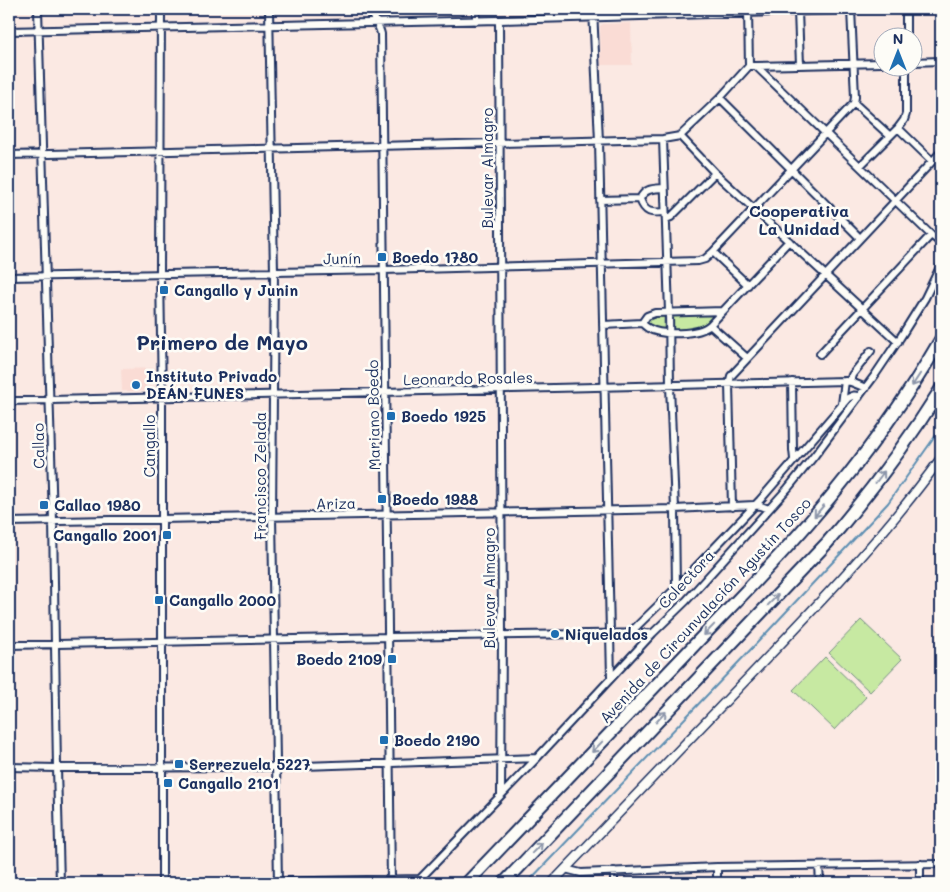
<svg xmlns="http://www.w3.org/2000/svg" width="950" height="892" viewBox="0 0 950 892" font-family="Mali,sans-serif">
<rect width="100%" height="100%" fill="#fbe9e3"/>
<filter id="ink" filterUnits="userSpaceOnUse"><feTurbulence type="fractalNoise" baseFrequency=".02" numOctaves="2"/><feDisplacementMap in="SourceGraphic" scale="10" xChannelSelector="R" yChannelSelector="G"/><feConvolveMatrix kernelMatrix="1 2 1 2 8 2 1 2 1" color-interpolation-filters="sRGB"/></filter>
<g filter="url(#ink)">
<path fill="#fadcd5" d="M631 23 632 65H601L600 26 603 24Z
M157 368V379H150V391H122L121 369Z"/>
<path fill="#c7e9a2" stroke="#718c80" d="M715 314 716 316 697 328 673 330 671 327 672 316 674 315Z
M656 316H664V330C658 329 649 328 647 322L649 318Z
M861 620 902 659 870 692 829 653Z
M825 657 866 697 835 730 793 690Z"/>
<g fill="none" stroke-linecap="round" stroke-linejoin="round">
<path stroke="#5c8eb2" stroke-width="2" d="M527 883 756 644 888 503 941 428"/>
<g stroke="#1b2f5e" stroke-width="10">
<path id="minor" d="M38 9 53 521 57 768 60 883
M161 9 160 274 162 398V883
M269 9 274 272 272 517 278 883
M372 9C373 19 379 25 381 34L391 883
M476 9V21
M593 9 599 141 611 678
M851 9 855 97 854 103
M906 9V38
M748 10 749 66
M798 11 800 65
M499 20 502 635 501 795
M9 31 499 20 881 9
M912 62 941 61
M749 66H756L931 235 941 243
M756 66 882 63
M720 98 860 238
M854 103 890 136
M898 128 932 161
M680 136 715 173 898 342
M680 136 720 98 749 66
M663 139 669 312 670 386 675 509 676 588
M9 155 663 139 680 136
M860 166 898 128 904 120 906 114V68
M664 188C653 189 645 188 640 199 645 214 652 213 665 212
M600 200 640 199
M666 219 671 217 715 173
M713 252 748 285
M9 277 384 270 698 261 705 259 713 252 854 103
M723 311 655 313 647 316 642 323C644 325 646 327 648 328 661 336 699 335 710 325L789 241
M603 325 642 323
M710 325 747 358
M820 354 931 235
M850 381 852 375 871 351
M792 382 793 450 794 459
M9 401 845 381 851 382 866 388
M842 404 845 381
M732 507 729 384 731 376 941 152
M9 522 675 509 754 505 761 506 769 509
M629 632 636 627 676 588 760 500 848 398C852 396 855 394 859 397
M9 645 388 637 653 633
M9 767 57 768 275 767 537 758
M920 864V883
M819 866 820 883
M717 867V883
M565 869 581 873 717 867 941 864
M614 871V883
M209 883 420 879
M416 883 537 758 653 633 686 601 788 488 815 455 875 375 900 338 925 298 941 265"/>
</g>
<g stroke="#1b2f5e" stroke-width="11">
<path id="tertiary" d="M552 883C623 808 695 734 767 658 828 594 889 530 941 458"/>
</g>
<g stroke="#1b2f5e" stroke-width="15">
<path id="motorway" d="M467 883C539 808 611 732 683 657 726 611 771 567 812 519 860 463 904 403 941 339
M504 883 827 543C869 494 907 443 941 389"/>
</g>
<use href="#minor" stroke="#fdfcf7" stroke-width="6"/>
<use href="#tertiary" stroke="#fdfcf7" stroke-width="8"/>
<use href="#motorway" stroke="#fdfcf7" stroke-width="11"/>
</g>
<defs><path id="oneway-shaft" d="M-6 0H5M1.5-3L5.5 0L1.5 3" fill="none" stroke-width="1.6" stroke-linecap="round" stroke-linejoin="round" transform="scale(1.25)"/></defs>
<g stroke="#8c96aa">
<use href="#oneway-shaft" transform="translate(916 380) rotate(123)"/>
<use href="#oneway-shaft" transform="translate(880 477) rotate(-53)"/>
<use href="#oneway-shaft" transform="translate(819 511) rotate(130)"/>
<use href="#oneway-shaft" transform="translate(773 600) rotate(-46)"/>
<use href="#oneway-shaft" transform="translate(709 630) rotate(134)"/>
<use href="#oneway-shaft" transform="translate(661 717) rotate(-47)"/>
<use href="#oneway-shaft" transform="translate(597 747) rotate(134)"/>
<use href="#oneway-shaft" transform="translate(537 848) rotate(-46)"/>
</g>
</g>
<g fill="#1f6fb2" stroke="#fdfcf7" stroke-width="2">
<rect x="377" y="252" width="10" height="10" rx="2.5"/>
<rect x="159" y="285" width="10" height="10" rx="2.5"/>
<circle cx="136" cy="385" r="5"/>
<rect x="386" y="411" width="10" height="10" rx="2.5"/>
<rect x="377" y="494" width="10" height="10" rx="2.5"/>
<rect x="39" y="500" width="10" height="10" rx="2.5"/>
<rect x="162" y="530" width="10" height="10" rx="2.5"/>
<rect x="154" y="595" width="10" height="10" rx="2.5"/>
<circle cx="555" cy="634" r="5"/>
<rect x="387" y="654" width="10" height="10" rx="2.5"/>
<rect x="379" y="735" width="10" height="10" rx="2.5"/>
<rect x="174" y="759" width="10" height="10" rx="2.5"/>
<rect x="163" y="778" width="10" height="10" rx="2.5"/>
</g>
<g text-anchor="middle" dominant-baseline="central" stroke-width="5" stroke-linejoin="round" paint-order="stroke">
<g font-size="15" fill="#1b2f5e" stroke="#fdfcf7">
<text transform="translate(487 168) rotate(-90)">Bulevar Almagro</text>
<text transform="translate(342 258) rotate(-1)">Junín</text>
<text transform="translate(468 378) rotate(-1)">Leonardo Rosales</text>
<text transform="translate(373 415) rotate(-91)">Mariano Boedo</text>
<text transform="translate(38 446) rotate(-91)">Callao</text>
<text transform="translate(149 446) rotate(-90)">Cangallo</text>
<text transform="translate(260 476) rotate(-90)">Francisco Zelada</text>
<text transform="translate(336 503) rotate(-1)">Ariza</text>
<text transform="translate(686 579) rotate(-47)">Colectora</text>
<text transform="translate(489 588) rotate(-90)">Bulevar Almagro</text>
<text transform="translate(705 610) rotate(-47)">Avenida de Circunvalación Agustín Tosco</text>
</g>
<g font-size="15" font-weight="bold" fill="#1b2f5e" stroke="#fdfcf7" text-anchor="start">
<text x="392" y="257">Boedo 1780</text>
<text x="174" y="290">Cangallo y Junin</text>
<text x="146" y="376">Instituto Privado<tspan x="146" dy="17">DEÁN FUNES</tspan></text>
<text x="401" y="416">Boedo 1925</text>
<text x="392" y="499">Boedo 1988</text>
<text x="54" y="505">Callao 1980</text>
<text x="157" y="535" text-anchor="end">Cangallo 2001</text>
<text x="169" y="600">Cangallo 2000</text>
<text x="565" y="634">Niquelados</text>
<text x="382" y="659" text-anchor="end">Boedo 2109</text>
<text x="394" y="740">Boedo 2190</text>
<text x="189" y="764">Serrezuela 5227</text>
<text x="178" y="783">Cangallo 2101</text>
</g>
<g font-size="16" font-weight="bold" fill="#1b2f5e" stroke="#fdfcf7">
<text x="799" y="210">Cooperativa<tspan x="799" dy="18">La Unidad</tspan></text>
</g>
<g font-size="20" font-weight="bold" fill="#1b2f5e" stroke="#fdfcf7">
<text x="222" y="342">Primero de Mayo</text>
</g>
</g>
<rect width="950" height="892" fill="none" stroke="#fdfcf7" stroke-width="30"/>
<rect x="15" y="15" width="920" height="862" fill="none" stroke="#1b2f5e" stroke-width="2" filter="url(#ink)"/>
<g transform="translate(898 52)"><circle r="24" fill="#fdfcf7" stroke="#a3aaba"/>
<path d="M0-4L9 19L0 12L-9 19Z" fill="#1f6fb2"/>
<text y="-8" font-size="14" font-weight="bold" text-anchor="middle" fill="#1b2f5e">N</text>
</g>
</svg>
